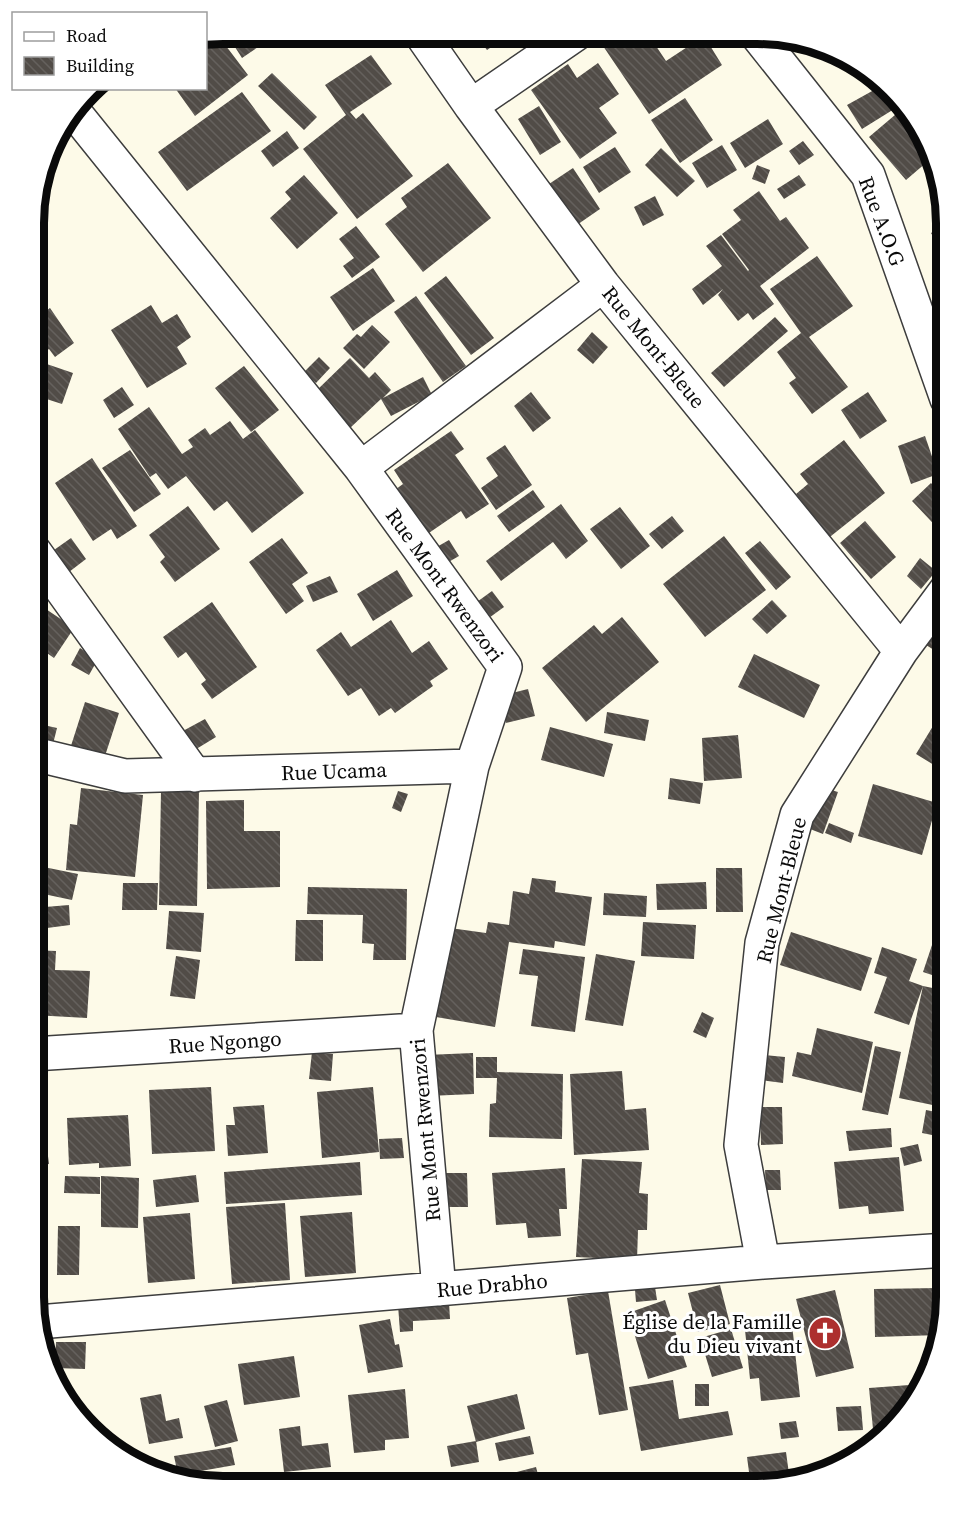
<svg xmlns="http://www.w3.org/2000/svg" width="980" height="1520" viewBox="0 0 980 1520" font-family="'Source Serif 4',serif">
<defs>
<pattern id="building-back-hatch" width="6" height="6" patternUnits="userSpaceOnUse" patternTransform="scale(1.5)"><rect width="6" height="6" fill="#514c47"/><path d="M-1 5l2 2M0 0l6 6M5-1l2 2" fill="none" stroke="#65615d"/></pattern>
</defs>
<rect width="100%" height="100%" fill="#fdfae8"/>
<path fill="url(#building-back-hatch)" d="M226 33H266L270 39 242 58Z
M217 34 248 75 195 116 175 88H206V36Z
M475 34H523L513 41 508 36 487 50Z
M614 34H648L666 61 704 36 722 65 649 114 601 43Z
M830 54 833 56 849 62 841 68Z
M371 55 392 84 350 112 356 119 363 113 413 176 357 219 303 149 346 115 325 85Z
M598 63 619 94 599 108 617 133 580 159 531 90 568 64 577 78Z
M272 73 317 117 304 130 258 86Z
M883 85 899 106 862 129 847 105Z
M242 92 271 131 187 191 158 152Z
M685 98 713 140 680 163 651 120Z
M539 106 561 142 540 155 518 119Z
M902 109 932 149 934 156 906 180 869 137Z
M768 119 783 144 745 168 730 143Z
M287 131 299 148 273 167 261 151Z
M803 141 814 155 799 165 789 151Z
M722 145 737 170 707 188 692 163Z
M615 147 631 172 599 193 583 167Z
M661 148 695 181 677 197 645 165Z
M448 163 491 218 423 272 385 224 407 207 401 198Z
M757 165 770 170 765 184 752 179Z
M573 168 600 209 571 229 543 188Z
M304 175 338 213 297 249 270 218 291 199 285 192Z
M799 175 806 185 784 199 777 189Z
M759 191 780 221 786 217 809 248 760 286 774 304 753 320 748 313 738 321 718 295 723 289 703 305 692 289 722 266 706 246 721 235 748 271 749 270 722 234 741 220 733 210Z
M655 196 664 215 643 226 634 207Z
M945 225 947 228V253L944 255 931 233Z
M356 226 380 257 352 278 343 266 354 258 339 239Z
M817 256 853 306 809 337 848 387 812 414 789 383 796 378 777 352 801 333 770 289Z
M373 268 395 301 353 331 330 297Z
M446 276 494 338 471 355 424 293Z
M416 296 466 366 443 382 394 312Z
M151 305 162 323 177 314 191 337 177 347 187 364 147 388 111 330Z
M50 308 74 343 55 357 49 349 35 358 34 333 37 331 34 327V319Z
M775 317 788 331 724 387 711 373Z
M372 325 390 342 364 369 343 348 357 334 361 337Z
M592 332 608 347 593 364 577 350Z
M319 357 330 368 316 383 304 372Z
M350 358 369 378 375 372 391 390 383 398 423 377 432 395 391 416 381 399 350 428 315 392Z
M38 361 73 373 62 404 34 395V371Z
M244 366 279 410 251 432 215 388Z
M122 387 134 405 114 418 103 400Z
M531 392 551 418 533 432 514 406Z
M868 392 887 421 860 439 841 410Z
M149 407 182 454 193 447 188 440 205 428 210 435 230 421 243 439 255 430 304 493 252 533 227 501 214 511 186 476 168 489 156 473 150 477 118 429Z
M451 431 464 449 455 455 489 504 466 519 461 511 423 537 392 492 403 484 394 470Z
M925 436 938 474 911 484 898 446Z
M844 440 885 493 826 540 813 524 817 521 796 494 808 484 800 474Z
M505 445 532 485 496 510 481 488 498 476 486 458Z
M130 450 161 494 134 512 102 468Z
M92 458 137 526 117 539 111 529 93 541 55 483Z
M931 483 947 500V538L912 501Z
M533 490 545 507 509 532 497 516Z
M561 504 588 541 566 559 553 542 501 581 486 561Z
M188 506 220 549 175 582 160 562 165 557 149 535Z
M620 507 650 546 621 569 590 529Z
M672 516 684 531 662 549 649 534Z
M865 521 896 557 871 579 840 543Z
M724 536 766 590 705 637 663 584Z
M71 538 86 559 69 572 54 550Z
M282 538 308 573 292 584 304 601 286 614 249 562Z
M449 540 459 556 445 564 435 548Z
M760 541 791 577 776 590 745 553Z
M920 558 936 571 921 589 907 576Z
M397 570 413 596 373 621 357 594Z
M330 576 338 592 313 602 306 586Z
M492 591 504 607 482 623 470 607Z
M772 600 787 616 767 634 752 619Z
M34 601 74 628 54 658 34 644Z
M212 602 257 667 212 699 201 684 206 680 186 652 178 658 163 637Z
M947 611V658L926 645Z
M622 617 659 662 586 722 542 668 594 625 602 634Z
M391 620 412 653 429 641 448 669 430 681 433 686 395 713 391 708 379 716 361 688 348 696 316 650 341 632 351 647Z
M80 648 98 659 89 675 71 665Z
M754 654 820 685 804 718 738 687Z
M947 675V701L935 694Z
M528 689 535 716 506 723 500 696Z
M85 702 119 713 103 762 69 752Z
M947 703V773L916 754Z
M607 712 649 720 645 741 604 733Z
M205 719 216 737 193 751 181 732Z
M39 724 57 728 52 748 34 743Z
M550 727 613 744 604 777 541 760Z
M738 735 742 778 704 781 702 738Z
M670 778 703 783 700 804 668 799Z
M873 784 937 803 922 855 858 836Z
M81 788 143 795 135 877 66 870 70 824 77 825Z
M825 788 838 792 823 834 810 829Z
M161 791H199L197 906 159 905Z
M398 791 408 794 401 812 392 808Z
M244 800V831H280V887L207 889 206 801Z
M829 823 854 833 851 843 825 833Z
M34 865 78 874 72 900 34 892Z
M716 868H742L743 912H716Z
M532 878 556 881 555 892 592 897 585 946 555 941 554 948 509 942 495 1027 436 1017 450 928 486 933 488 922 509 925 513 891 529 894Z
M706 882 707 909 657 910 656 884Z
M123 883H158L157 910H122Z
M308 887 407 889 406 960H373L374 944 362 943 363 915 307 914Z
M604 893 647 896 646 917 603 915Z
M946 903H947V980L923 972Z
M69 905 70 925 47 928 45 907Z
M169 911 204 913 201 952 166 949Z
M296 920H323V961H295Z
M643 922 696 925 694 959 641 956Z
M791 932 872 958 861 991 780 965Z
M882 947 917 959 909 981 923 986 909 1025 874 1013 887 977 874 973Z
M523 949 585 957 575 1032 531 1026 538 976 519 974Z
M33 950 56 951 55 970 90 971 87 1018 33 1015Z
M596 954 635 961 623 1026 585 1020Z
M176 956 200 960 195 999 170 996Z
M923 986 947 991V1108L899 1098Z
M702 1012 714 1018 706 1038 693 1032Z
M817 1028 873 1042 862 1093 792 1076 797 1052 811 1055Z
M875 1046 901 1052 888 1115 862 1110Z
M312 1052 333 1054 331 1081 309 1079Z
M473 1053 474 1094 428 1096 426 1055Z
M764 1055 785 1057 783 1083 761 1080Z
M476 1057H497V1072L563 1074 562 1139 489 1137 490 1104 496 1103 497 1078H476Z
M622 1071 625 1110 646 1108 649 1150 574 1155 570 1074Z
M211 1087 215 1151 152 1154 149 1090Z
M373 1087 379 1152 322 1158 317 1092Z
M264 1105 268 1153 228 1156 226 1125H235L233 1107Z
M760 1107H782L783 1144 761 1145Z
M926 1110 947 1114V1138L922 1133Z
M128 1115 131 1166 99 1168V1163L69 1165 67 1118Z
M44 1125 49 1164 33 1166V1126Z
M891 1128 892 1147 849 1151 846 1131Z
M402 1138 404 1158 380 1159 379 1139Z
M918 1144 922 1161 904 1166 900 1148Z
M899 1157 904 1211 869 1214 868 1206 839 1209 834 1162Z
M582 1159 642 1162 639 1193 648 1194 647 1230H638L637 1260 576 1257Z
M360 1162 362 1195 226 1204 224 1172Z
M565 1168 567 1209H559L561 1236 528 1238 526 1223 496 1225 492 1173Z
M765 1170H780L781 1190H766Z
M445 1173H467L468 1207H446Z
M196 1175 199 1202 156 1207 153 1180Z
M65 1176 100 1177V1194L64 1193Z
M101 1176 139 1178 138 1228 101 1227Z
M285 1203 290 1280 232 1284 226 1207Z
M352 1212 356 1273 305 1277 300 1216Z
M190 1213 195 1279 148 1283 143 1217Z
M58 1226H80L79 1275H57Z
M33 1239H47V1279H33Z
M720 1285 730 1324 698 1332 688 1293Z
M655 1287 657 1300 636 1302 635 1290Z
M939 1288 940 1335 875 1337 874 1289Z
M835 1290 854 1368 816 1377 796 1299Z
M608 1291 628 1410 599 1415 588 1353 576 1355 567 1298Z
M665 1300 687 1367 648 1379 628 1313Z
M449 1302 450 1319 413 1321V1331L400 1332 398 1305Z
M766 1317 768 1327 792 1324 800 1397 761 1401 759 1378 750 1379 744 1320Z
M390 1319 395 1345 399 1344 403 1367 368 1373 359 1325Z
M731 1329 743 1368 712 1377 700 1338Z
M56 1342H86L85 1369 55 1368Z
M939 1347 937 1359 935 1363 933 1348Z
M294 1356 300 1397 244 1405 238 1364Z
M673 1380 679 1419 728 1411 733 1435 641 1451 629 1387Z
M695 1384H709V1406H695Z
M923 1384 908 1413 889 1428 873 1429 869 1388Z
M405 1389 409 1438 385 1440V1450L354 1453 348 1395Z
M161 1394 166 1421 179 1418 183 1438 149 1444 140 1398Z
M517 1394 525 1429 476 1442 467 1406Z
M227 1400 238 1441 215 1447 204 1406Z
M861 1406 863 1430 838 1431 836 1407Z
M796 1421 799 1437 781 1439 779 1423Z
M300 1426 302 1446 328 1443 331 1467 284 1472 279 1429Z
M530 1436 534 1454 499 1461 495 1443Z
M476 1441 479 1462 451 1467 447 1446Z
M231 1447 235 1465 178 1475 174 1456Z
M786 1452 789 1474 797 1473 798 1479 751 1487 747 1457Z
M536 1467 541 1486H503L501 1476Z
M699 1478 700 1487H650L649 1481Z"/>
<g fill="none" stroke-linecap="round" stroke-linejoin="round">
<g stroke="#3d3d3d" stroke-width="36">
<path id="minor" d="M421 34 471 106 603 285 901 651 797 815 762 943 741 1145 763 1262
M757 35 868 175 947 399
M471 106 576 34
M72 113 80 119 361 468 505 667 472 766 416 1030 439 1289
M361 468 603 285
M34 551 195 775
M901 651 947 589
M34 754 125 776 472 766
M33 1054 416 1030
M38 1322 763 1262 947 1250"/>
</g>
<use href="#minor" stroke="#fff" stroke-width="33"/>
</g>
<defs>
<g id="church-disc" transform="scale(1.725)"><circle r="9.5" fill="#ad2f2e" stroke="#fff"/><path d="M-1.2-6h2.4v3.5h3.3v2.4h-3.3V6h-2.4V-.1h-3.3v-2.4h3.3Z" fill="#fff"/></g>
</defs>
<g fill-rule="evenodd">
<use href="#church-disc" x="825" y="1333"/>
</g>
<g text-anchor="middle" dominant-baseline="central" stroke-width="6" stroke-linejoin="round" paint-order="stroke">
<g font-size="21" fill="#0a0a0a" stroke="#fff">
<text transform="translate(882 221) rotate(69)">Rue A.O.G</text>
<text transform="translate(654 347) rotate(51)">Rue Mont-Bleue</text>
<text transform="translate(445 585) rotate(54)">Rue Mont Rwenzori</text>
<text transform="translate(334 771) rotate(-2)">Rue Ucama</text>
<text transform="translate(781 890) rotate(-76)">Rue Mont-Bleue</text>
<text transform="translate(225 1042) rotate(-4)">Rue Ngongo</text>
<text transform="translate(425 1130) rotate(-95)">Rue Mont Rwenzori</text>
<text transform="translate(492 1285) rotate(-5)">Rue Drabho</text>
</g>
<g font-size="21" fill="#0a0a0a" stroke="#fff" text-anchor="end">
<text x="802" y="1321">Église de la Famille<tspan x="802" dy="24">du Dieu vivant</tspan></text>
</g>
</g>
<path d="M0 0H980V1520H0ZM223 44H757A179 179 0 0 1 936 223V1297A179 179 0 0 1 757 1476H223A179 179 0 0 1 44 1297V223A179 179 0 0 1 223 44Z" fill="#fff" fill-rule="evenodd"/>
<path fill="none" stroke="#0a0a0a" stroke-width="8" d="M223 44H757A179 179 0 0 1 936 223V1297A179 179 0 0 1 757 1476H223A179 179 0 0 1 44 1297V223A179 179 0 0 1 223 44Z"/>
<rect x="12" y="12" width="195" height="78" fill="#ffffff" stroke="#9d9d9d" stroke-width="1.5"/>
<rect x="24" y="32" width="30" height="9" fill="#ffffff" stroke="#9d9d9d" stroke-width="1.5"/>
<text x="66" y="42" font-size="18" fill="#0a0a0a">Road</text>
<rect x="24" y="57" width="30" height="18" fill="url(#building-back-hatch)" stroke="#9d9d9d" stroke-width="1.5"/>
<text x="66" y="72" font-size="18" fill="#0a0a0a">Building</text>
</svg>
